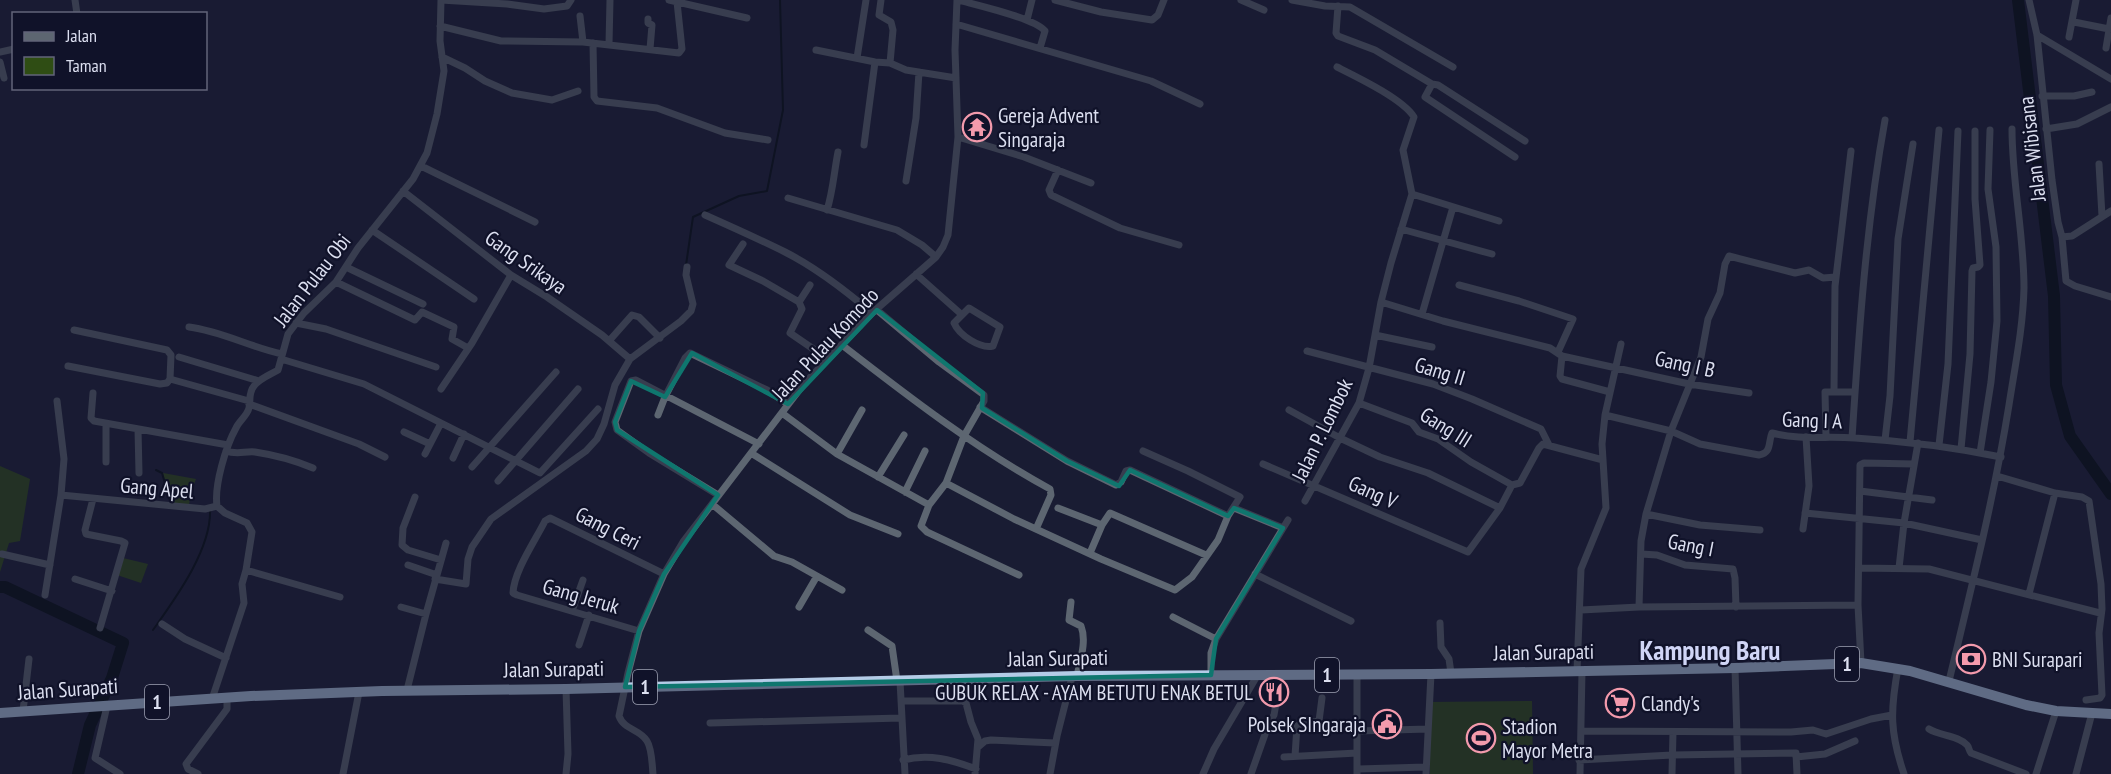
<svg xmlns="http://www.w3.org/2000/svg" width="2111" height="774" viewBox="0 0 2111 774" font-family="'PT Sans Narrow',sans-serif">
<rect width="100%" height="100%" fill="#191c33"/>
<path fill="#2f4d14" d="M0 466 30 479 20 541 9 543 0 572Z
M163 473 196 479 191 492 189 505 171 503Z
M123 558 148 564 141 583 117 575Z
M1532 701 1533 774H1430V702Z"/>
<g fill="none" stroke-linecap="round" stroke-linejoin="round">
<path stroke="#01090f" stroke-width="2" d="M686 265 693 217 739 196 767 191 783 110 780 0
M156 470 162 473 171 504
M153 630C175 599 212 549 210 509"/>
<path stroke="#01090f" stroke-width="12" d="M2018 0 2054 296 2056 385 2070 436 2111 494
M0 587H5L123 643 112 678 90 725 78 774"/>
<path stroke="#5d6671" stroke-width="7" d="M75 0 77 14
M441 0 507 4 544 9 567 6 571 0
M669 0 747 18
M881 0 879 15 891 22 893 30 890 63
M958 0C976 5 1035 18 1045 31L1040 48
M1055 0 1101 12 1152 20 1158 15 1164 0
M1241 0 1264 10
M1292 0 1325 6 1350 7 1453 67
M2029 0 2037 35 2052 180 2058 222 2062 237 2066 281 2075 286 2111 297
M1338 6 1336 33 1338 36 1375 50 1432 84 1438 85 1525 141
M580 16 583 42
M648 19V23L652 25 650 49
M1027 20 1032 0
M2074 22 2109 29
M956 24 1151 81 1200 104
M440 26 501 41 583 42 679 53 682 49 677 2
M2037 35 2111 79
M2069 37 2076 0
M593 43 594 97 597 101 657 108 725 133 768 140
M609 44 610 0
M2106 48 2111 18
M816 50 875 62 890 63 906 70 956 78
M0 52 14 49
M442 57 465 68 485 81 512 93 552 100 578 91
M857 58 866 0
M0 62 4 78
M1432 84 1425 97 1515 157
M2042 96H2074L2092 92
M2046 129 2077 124 2111 107
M958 137 1024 157 1091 183
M864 145 875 62
M2099 164 2102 216
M421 166 535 222
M1058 170 1049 190 1051 195 1120 228 1179 245
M906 181 916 118 919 72
M403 191 511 275 547 297 602 335 630 359
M1412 194 1499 221
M788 198 897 230 922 245 936 257
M827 210C833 191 834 172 838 152
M705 215C732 227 759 239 785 252 817 268 845 290 872 313
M1401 229 1492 254
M372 230 474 299
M2062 237 2072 236 2111 211
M743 244 729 265 763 281 799 302 802 309 790 333 828 359
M346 267 423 304
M916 274 961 314
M336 282 415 320 422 312 454 327 452 339 468 348
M1459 285 1519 301 1573 319 1558 352
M799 302 810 285
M1381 302 1443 321 1550 348 1562 356 1689 384 1749 393
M969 308 1000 327 993 346C980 349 959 335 954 323Z
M877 310 939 362 984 395V401L964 436 946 483 929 505 921 526 927 532 1019 575
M1422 314 1453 207
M296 323 326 329 436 367
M189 327C221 331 250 347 282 354
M74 330 167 350 171 355 170 379
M1375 335 1432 347
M609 341 632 315 639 317 660 338
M842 345C909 397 975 448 1050 489L1051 495 1036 529
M1307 351 1433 384 1472 399 1541 429 1549 445
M1562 356 1560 376 1562 379 1610 392
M179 357 259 381
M281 359 364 384 540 473 598 409
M68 366 160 384 167 383 170 379 249 401
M441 389 472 343 511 275
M1834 391 1835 286 1851 151
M93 393 91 418 94 421 228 445
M1359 403 1412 423 1419 432 1438 439 1471 462 1512 485
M249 404 359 444 385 457
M980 407 1067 461 1116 485 1121 482 1126 471 1130 470 1228 516
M1289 410 1340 438 1380 457 1428 473 1500 508
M782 413 837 454 929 505
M658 415 665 397 685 358 690 353 767 390 788 404
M1605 415 1671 431 1700 444 1759 455C1772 453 1768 442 1772 433 1799 440 1828 436 1855 438 1904 441 1952 447 2001 457
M138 429 139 473
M404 432 430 444
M1826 437 1825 392H1855
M1852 438C1859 331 1866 225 1885 120
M1885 440 1890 396 1898 239 1913 144
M1910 442 1939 130
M1939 445 1948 364 1958 131
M1961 449 1970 354 1972 271 1973 268 1978 267 1980 265 1975 199V131
M226 451C237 455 245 451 255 452 275 455 294 460 313 468
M751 453 850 515 898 534
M1980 453 1991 382 1997 321 1996 247 1988 189 1990 130
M425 454 441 423
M837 454 862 410
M453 458 464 434
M106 462V424
M1263 464 1468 552 1500 508 1512 485 1520 483 1539 448 1543 444 1603 460
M472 467 556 372
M1997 476 2055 493 2082 497 2089 501 2101 584 2102 609 2099 633 2102 695 2100 698 2086 700
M878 477 904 435
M498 481 578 389
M946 483 1014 519 1101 559 1175 590 1192 577 1218 540 1228 516 1240 497 1188 471 1143 451
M1860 491 1932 500
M905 492 925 451
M61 495 205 509 217 506
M718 495 649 453 617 430 615 422 631 381 636 380 759 444
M415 497 403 528 402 545 408 550 441 560
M93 499 85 530 86 534 121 541 125 543 100 628
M1305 501 1359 403 1369 368 1381 302 1391 263 1412 194 1403 150 1414 117C1403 99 1357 77 1337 67
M712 504 774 556 792 562 842 590
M1058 508 1102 525
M1234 508 1283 528
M1805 513 1904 523 1982 540
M1646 514 1700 525 1760 530
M1803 529 1809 486 1806 437
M1090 553 1102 525 1110 513 1206 555
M2 554 50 565
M1641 554 1657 555 1685 565 1733 569 1735 578 1736 607
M408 565 437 575
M1859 568 1929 569 2100 613
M1899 568 1904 523 1918 443
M246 570 340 597
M1255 574 1351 621
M75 579 112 591
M435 579 466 584 468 559 472 547 491 519 586 451 597 439 604 424 615 385 630 359 681 321 691 311 693 304 686 275 687 267
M2029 594 2055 493
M45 595 61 495 64 459 57 401
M1071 602 1069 620 1081 626C1087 641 1080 661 1077 676
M401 607 426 614
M799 607 817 576
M1639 607 1641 541 1646 514 1671 431 1701 357 1708 319 1720 293 1725 264 1729 256 1795 273 1809 270 1823 278 1836 277
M1581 610 1639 607 1858 605
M572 611 583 580
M1173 617 1216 639
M1440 623 1441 647 1449 659 1451 673
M162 624 185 639 226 658
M868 630 892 646 897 681
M639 631 517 595 513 593C514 571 535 541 545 521L550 518 664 574
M579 645 589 615
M1861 663 1858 605 1860 465 1864 463 1914 464
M1735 668 1738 774
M1898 668C1890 711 1890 733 1904 774
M1577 671 1581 569 1606 508 1602 444 1605 415 1621 344
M1211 675V653L1216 639 1288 520
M900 681 905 774
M1949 681C1971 589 1994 498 2009 405 2015 366 2023 328 2024 288 2024 235 2012 182 2012 129
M566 689 568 754 566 774
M407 690 426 614 446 543
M212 699 244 603 242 584 246 570 252 532 247 523 225 513 217 506C214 485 226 446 236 428 239 421 247 416 249 408 251 400 248 393 254 386 260 378 270 375 278 370L288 334 304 313 336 282 358 248 413 179 427 153 437 114 444 71 440 41 441 0
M901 701H963L966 703 971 722 978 739 975 774
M107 706 95 758 120 774
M23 711 29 659
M710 723 901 718
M1929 729C1940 736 1958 735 1967 745 1969 747 1969 751 1971 753L2026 774
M1357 731 1428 729
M1581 731 1791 732 1813 730 1826 734 1871 719 1892 715
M978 747 985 741 991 740 1055 743
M1295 756 1297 726 1302 723 1319 721 1322 698
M1284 757 1357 753
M1796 757 1825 754 1855 741
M903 760C929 753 952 760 976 769
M1579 760 1672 755 1796 753 1797 774
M1358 769 1426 767
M198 774 188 769 186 764 227 709V698
M343 774 359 692
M653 774C652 764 652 749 647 741 640 729 624 730 619 716L628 673 639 631 664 574 683 542 803 385 872 313 936 257 943 247 948 235 958 137 955 50 957 0
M1050 774 1057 736 1072 677
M1203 774 1214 749 1257 676
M1251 774 1269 723 1274 715 1281 675
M1357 774V674
M1426 774 1431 674
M1580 774 1582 671
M1672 774 1673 732
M2036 774 2056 711
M2076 774 2092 713"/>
<path stroke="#b4cce7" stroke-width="10" d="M0 713 251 696 382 691 566 689 1077 676 1431 674 1735 668 1861 663 1910 671 2026 705 2056 711 2111 714"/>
</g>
<path d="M0 0H2111V774H0ZM877 310 983 393 982 408 1067 461 1119 486 1130 470 1228 516 1234 508 1283 528 1216 639 1211 675 625 687 639 631 664 574 718 495 617 430 615 422 631 381 665 397 692 353 788 404Z" fill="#191c33" fill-opacity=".55" fill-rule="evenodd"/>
<path fill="none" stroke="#0f766e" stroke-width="4.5" stroke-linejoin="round" d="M877 310 983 393 982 408 1067 461 1119 486 1130 470 1228 516 1234 508 1283 528 1216 639 1211 675 625 687 639 631 664 574 718 495 617 430 615 422 631 381 665 397 692 353 788 404Z"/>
<defs>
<g id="temple-ring" transform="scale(1.5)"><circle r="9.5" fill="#101229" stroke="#f39aac" stroke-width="1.5"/><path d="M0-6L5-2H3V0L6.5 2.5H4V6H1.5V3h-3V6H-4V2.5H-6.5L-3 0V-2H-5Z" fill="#f39aac"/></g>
<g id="bank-ring" transform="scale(1.5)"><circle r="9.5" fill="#101229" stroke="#f39aac" stroke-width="1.5"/><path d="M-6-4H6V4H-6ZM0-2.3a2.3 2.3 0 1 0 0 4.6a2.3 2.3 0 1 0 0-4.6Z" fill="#f39aac"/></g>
<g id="restaurant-ring" transform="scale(1.5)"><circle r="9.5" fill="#101229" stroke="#f39aac" stroke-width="1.5"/><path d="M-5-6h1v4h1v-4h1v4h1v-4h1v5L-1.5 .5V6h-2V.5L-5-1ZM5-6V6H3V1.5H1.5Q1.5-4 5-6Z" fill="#f39aac"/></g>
<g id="supermarket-ring" transform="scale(1.5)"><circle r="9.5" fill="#101229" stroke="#f39aac" stroke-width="1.5"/><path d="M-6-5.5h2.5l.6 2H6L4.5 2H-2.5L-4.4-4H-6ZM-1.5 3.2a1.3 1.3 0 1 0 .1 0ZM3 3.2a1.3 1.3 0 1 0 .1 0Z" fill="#f39aac"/></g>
<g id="civic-ring" transform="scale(1.5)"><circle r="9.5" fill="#101229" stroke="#f39aac" stroke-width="1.5"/><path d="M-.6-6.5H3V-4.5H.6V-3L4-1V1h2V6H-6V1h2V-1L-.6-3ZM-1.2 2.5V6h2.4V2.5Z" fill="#f39aac"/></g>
<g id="stadium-ring" transform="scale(1.5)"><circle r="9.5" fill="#101229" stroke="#f39aac" stroke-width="1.5"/><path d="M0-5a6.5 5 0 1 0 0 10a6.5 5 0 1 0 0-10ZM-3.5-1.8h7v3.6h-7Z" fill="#f39aac"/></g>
</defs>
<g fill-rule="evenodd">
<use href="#temple-ring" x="977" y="127"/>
<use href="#bank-ring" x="1971" y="659"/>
<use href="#restaurant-ring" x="1274" y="692"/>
<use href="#supermarket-ring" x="1620" y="703"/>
<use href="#civic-ring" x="1387" y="724"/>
<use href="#stadium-ring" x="1481" y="738"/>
</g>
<g text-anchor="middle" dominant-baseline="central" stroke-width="4.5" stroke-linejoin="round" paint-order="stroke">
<g fill="#101229" stroke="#9fa2b4" stroke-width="1.5">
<rect x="1835" y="647" width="24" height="34" rx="4.5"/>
<rect x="1315" y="658" width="24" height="34" rx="4.5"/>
<rect x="633" y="670" width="24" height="34" rx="4.5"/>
<rect x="145" y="685" width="24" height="34" rx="4.5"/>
</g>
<g font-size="20" font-weight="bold" fill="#dcdff0">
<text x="1847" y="664">1</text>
<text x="1327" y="675">1</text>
<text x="645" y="687">1</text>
<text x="157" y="702">1</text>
</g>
<g font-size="21" fill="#dcdff0" stroke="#101229" text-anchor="start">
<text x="998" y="115">Gereja Advent<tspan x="998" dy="24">Singaraja</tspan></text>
<text x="1992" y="659">BNI Surapari</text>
<text x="1253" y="692" text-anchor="end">GUBUK RELAX - AYAM BETUTU ENAK BETUL</text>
<text x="1641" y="703">Clandy's</text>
<text x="1366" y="724" text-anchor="end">Polsek SIngaraja</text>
<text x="1502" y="726">Stadion<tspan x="1502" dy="24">Mayor Metra</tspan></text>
</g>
<g font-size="21" fill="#dcdff0" stroke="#101229">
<text transform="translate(2032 149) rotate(-97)">Jalan Wibisana</text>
<text transform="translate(526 262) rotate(35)">Gang Srikaya</text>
<text transform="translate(312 280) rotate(-52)">Jalan Pulau Obi</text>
<text transform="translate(825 344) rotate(-47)">Jalan Pulau Komodo</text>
<text transform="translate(1685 364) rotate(12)">Gang I B</text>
<text transform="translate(1440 371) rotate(17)">Gang II</text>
<text transform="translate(1812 420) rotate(2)">Gang I A</text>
<text transform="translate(1446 427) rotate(32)">Gang III</text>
<text transform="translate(1322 430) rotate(-64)">Jalan P. Lombok</text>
<text transform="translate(157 488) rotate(5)">Gang Apel</text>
<text transform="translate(1373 492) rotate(24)">Gang V</text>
<text transform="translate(608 528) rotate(27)">Gang Ceri</text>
<text transform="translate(1691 545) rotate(11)">Gang I</text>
<text transform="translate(581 596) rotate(16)">Gang Jeruk</text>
<text transform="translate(1544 652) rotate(-1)">Jalan Surapati</text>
<text transform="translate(1058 658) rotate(-1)">Jalan Surapati</text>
<text transform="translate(554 669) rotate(-1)">Jalan Surapati</text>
<text transform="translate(68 689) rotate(-4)">Jalan Surapati</text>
</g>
<g font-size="27" font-weight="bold" fill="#d0d5f6" stroke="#101229">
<text x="1710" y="650">Kampung Baru</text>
</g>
</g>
<rect x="12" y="12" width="195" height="78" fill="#101229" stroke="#626479" stroke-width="1.5"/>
<rect x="24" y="32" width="30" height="9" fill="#5d6671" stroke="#626479" stroke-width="1.5"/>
<text x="66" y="42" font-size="18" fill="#dcdff0">Jalan</text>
<rect x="24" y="57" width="30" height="18" fill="#2f4d14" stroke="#626479" stroke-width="1.5"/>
<text x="66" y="72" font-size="18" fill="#dcdff0">Taman</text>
</svg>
